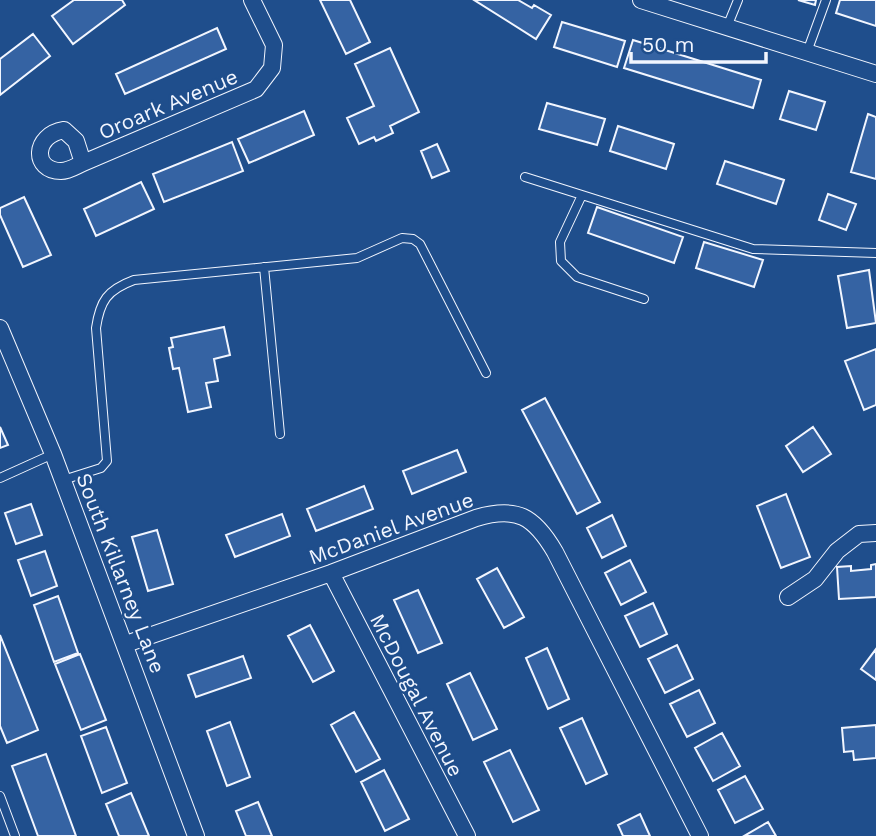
<svg xmlns="http://www.w3.org/2000/svg" width="876" height="836" viewBox="0 0 876 836" font-family="'Work Sans',sans-serif">
<rect width="100%" height="100%" fill="#1f4e8c"/>
<path fill="#3563a3" stroke="#f2f6ff" stroke-width="2" d="M74 0H122L125 5 73 44 52 16Z
M320 0H350L370 42 346 54Z
M474 0H518L532 8 534 5 551 15 536 39Z
M798 0H816L815 5Z
M840 0H876V26L836 13Z
M562 22 625 41 617 67 554 47Z
M217 28 226 49 125 94 116 74Z
M33 34 50 56 0 95V59Z
M633 40 761 80 753 108 624 68Z
M390 48 419 112 390 126 393 133 376 141 374 137 359 144 347 118 374 106 355 64Z
M789 91 825 102 816 130 780 119Z
M547 103 605 119 597 145 539 129Z
M304 111 314 135 249 163 238 139Z
M868 114 876 117V179L851 172Z
M618 126 674 144 666 169 610 151Z
M232 142 243 171 164 202 153 174Z
M437 144 449 171 432 178 421 151Z
M725 161 784 180 776 204 717 184Z
M141 182 154 209 96 236 84 209Z
M828 194 856 204 846 230 819 220Z
M24 197 51 255 23 267 0 215V208Z
M597 207 683 237 674 263 588 233Z
M704 242 763 260 754 287 696 268Z
M869 270 876 323 847 328 838 276Z
M224 327 230 355 214 359 218 381 206 383 211 407 188 412 179 368 173 369 169 348 173 347 171 338Z
M876 349V405L864 410 845 361Z
M545 398 600 502 577 514 522 410Z
M0 427 8 445 0 448Z
M813 427 831 454 803 472 786 446Z
M457 450 466 472 412 494 403 471Z
M364 486 373 509 316 531 307 509Z
M786 494 810 557 781 568 757 506Z
M31 504 42 535 16 544 5 513Z
M282 514 290 536 235 557 226 535Z
M612 515 626 546 602 558 587 528Z
M157 530 173 584 148 591 132 537Z
M45 551 57 586 31 596 18 560Z
M630 560 646 592 621 605 605 573Z
M876 564V597L839 599 837 567 851 566V571L871 569V565Z
M497 568 524 617 504 628 477 579Z
M418 590 442 643 418 653 394 600Z
M58 596 78 653 54 662 34 605Z
M653 603 667 634 640 647 625 616Z
M310 625 334 671 313 682 288 636Z
M0 635 38 730 7 743 0 726Z
M677 645 693 679 665 693 648 659Z
M547 648 569 699 548 709 526 658Z
M876 649V680L861 669Z
M80 654 106 720 81 730 55 664Z
M243 656 251 678 196 697 188 675Z
M470 673 497 729 473 740 447 684Z
M699 690 715 723 687 737 670 704Z
M354 712 380 759 356 772 331 725Z
M582 718 607 774 586 784 560 728Z
M230 722 250 777 227 786 207 731Z
M876 725V758L854 760 853 751 844 752 842 728Z
M106 727 127 783 102 793 81 736Z
M722 733 740 766 713 781 695 748Z
M510 750 539 810 513 822 484 762Z
M46 754 76 836H38L12 766Z
M384 770 409 819 385 831 361 782Z
M745 776 763 809 735 823 718 790Z
M131 793 149 836H119L106 804Z
M258 802 272 836H246L236 811Z
M640 814 650 836H623L618 825Z
M768 822 776 836H744Z"/>
<g fill="none" stroke-linecap="round" stroke-linejoin="round">
<g stroke="#f2f6ff" stroke-width="10">
<path id="lane" d="M727 27 738 0
M807 52 826 0
M525 177 753 249 876 253
M582 195 560 242 561 261 577 277 644 299
M264 267 280 434
M0 478 53 454
M63 480 101 468 107 461 96 328C100 301 107 290 134 280L357 258 402 238 413 239 420 244 486 373
M0 796 15 836"/>
</g>
<g stroke="#f2f6ff" stroke-width="18">
<path id="street" d="M641 0 876 74
M83 163 76 141 64 130C33 135 32 171 61 171 69 171 76 166 83 163L256 89 272 68 274 45 252 0
M0 328 53 454 196 836
M331 573 467 836
M788 597 815 579 837 551 859 534 876 533
M126 644 331 573 476 518C517 506 534 516 555 552L700 836"/>
</g>
<use href="#lane" stroke="#1f4e8c" stroke-width="8"/>
<use href="#street" stroke="#1f4e8c" stroke-width="16"/>
</g>
<g text-anchor="middle" dominant-baseline="central" stroke-width="5" stroke-linejoin="round" paint-order="stroke">
<g font-size="21" fill="#f2f6ff" stroke="#1f4e8c">
<text transform="translate(168 104) rotate(-23)">Oroark Avenue</text>
<text transform="translate(391 528) rotate(-20)">McDaniel Avenue</text>
<text transform="translate(121 573) rotate(69)">South Killarney Lane</text>
<text transform="translate(417 695) rotate(63)">McDougal Avenue</text>
</g>
</g>
<path d="M631 52v10h135v-10" fill="none" stroke="#f2f6ff" stroke-width="3.5"/>
<text x="642" y="52" font-size="21" fill="#f2f6ff" stroke="#1f4e8c" stroke-width="5" paint-order="stroke">50 m</text>
</svg>
